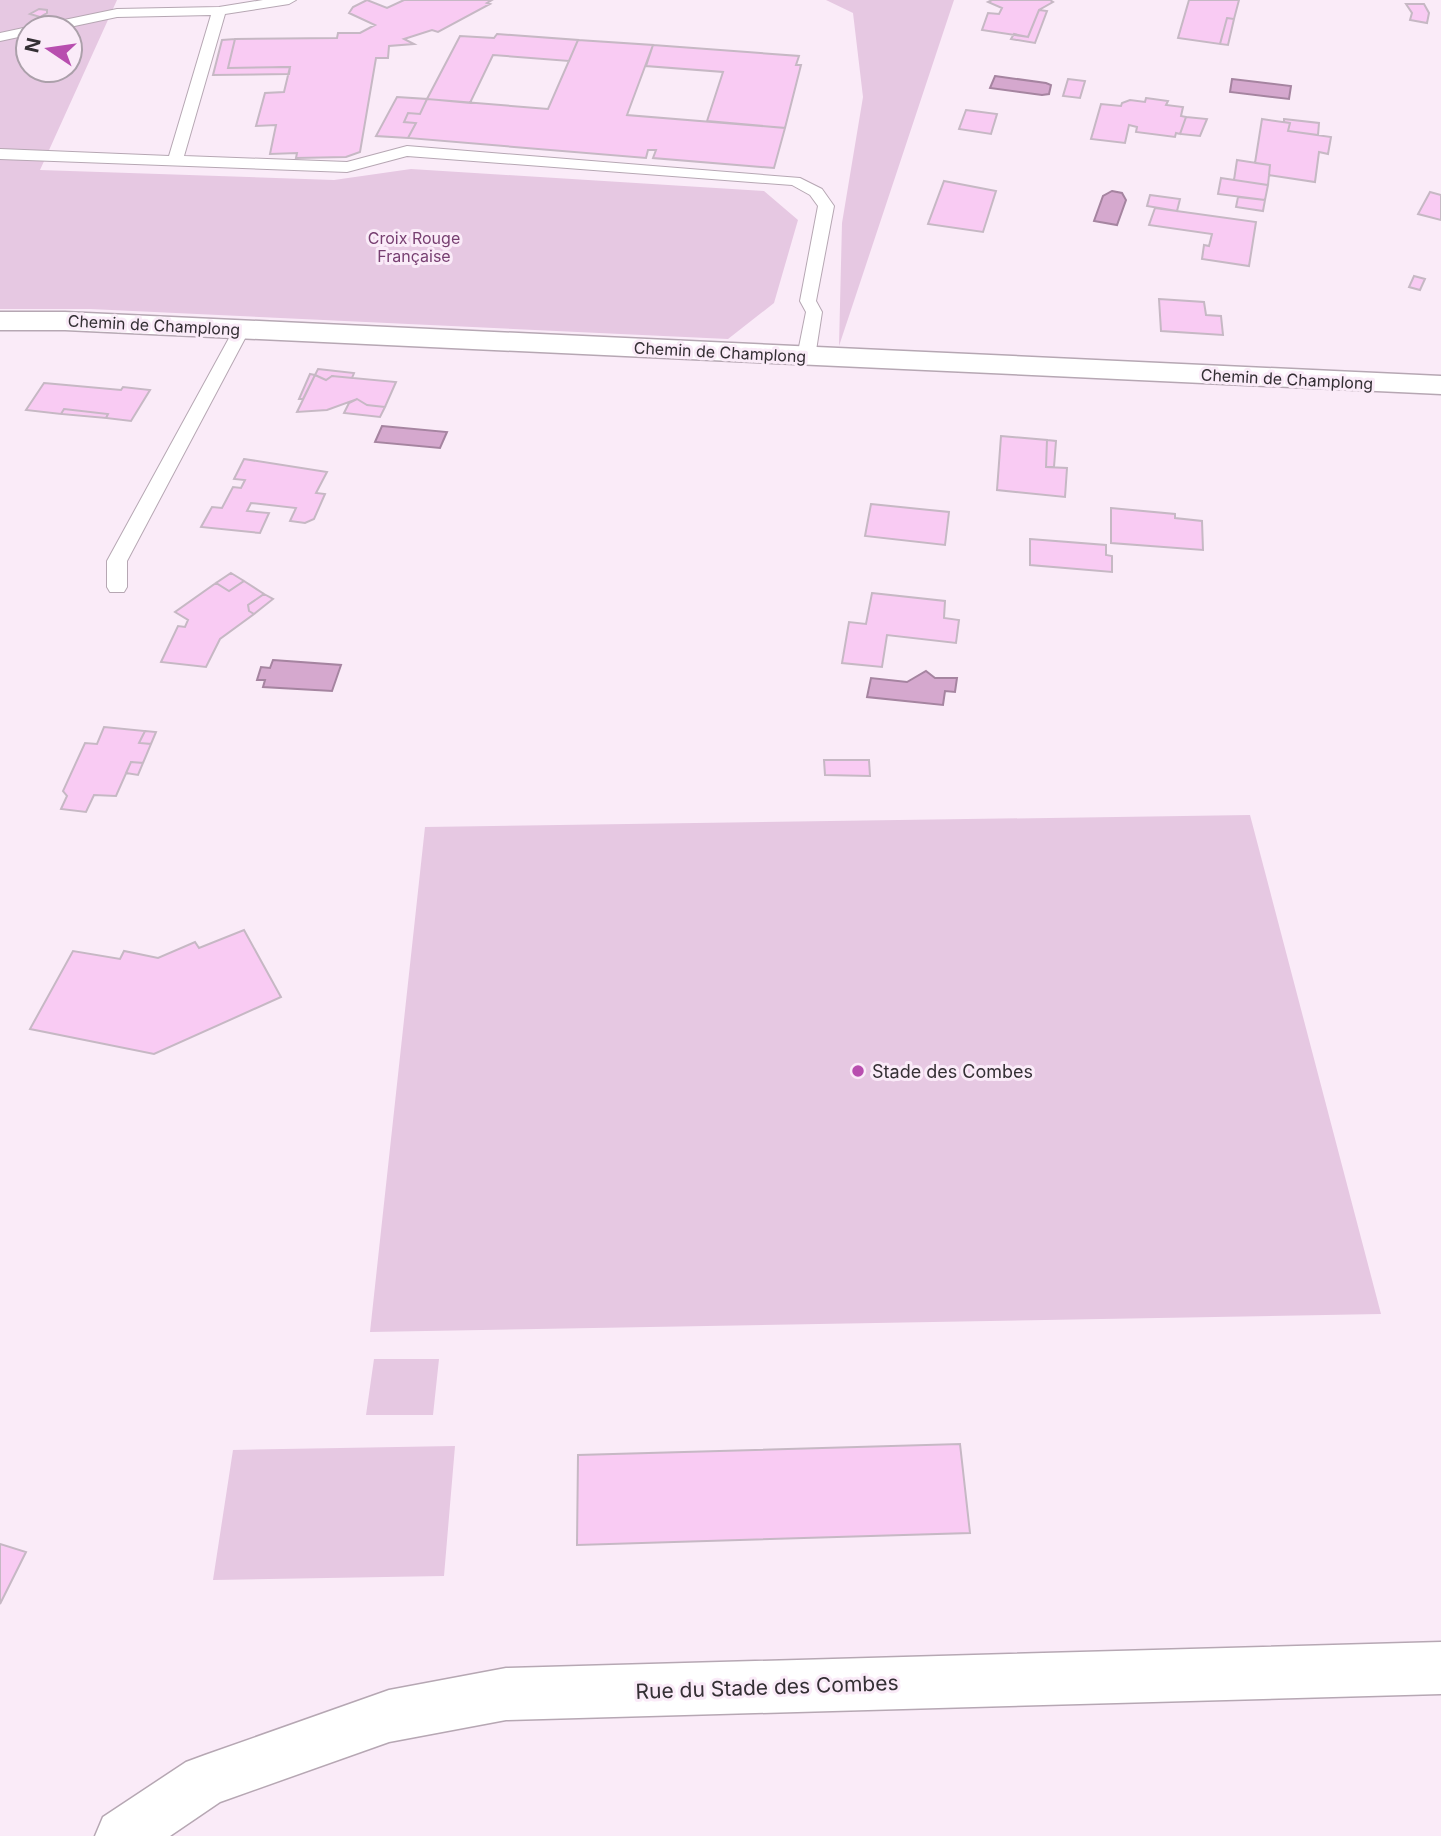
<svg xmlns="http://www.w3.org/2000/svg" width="1441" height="1836" viewBox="0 0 1441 1836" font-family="Inter,sans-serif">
<rect width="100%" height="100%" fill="#faebf8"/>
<path fill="#e6c8e2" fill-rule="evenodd" d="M0 0H117L40 170 334 180 411 169 764 191 798 220 774 303 728 339 90 309H0ZM28 28H70V70H28Z
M826 0H954L839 346 842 223 863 97 853 13Z
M1250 815 1381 1314 370 1332 425 827Z
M374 1359H439L433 1415H366Z
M455 1446 444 1576 213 1580 233 1450Z"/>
<path fill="#d5a8ce" stroke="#a584a0" stroke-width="2" d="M995 76 1046 83 1051 85 1049 94 1042 95 990 88Z
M1232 79 1291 86 1289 99 1230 92Z
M1112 191 1122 193 1126 200 1117 225 1094 221 1103 196Z
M382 426 447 432 440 448 375 442Z
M273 660 341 665 332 691 263 687 265 680H257L261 667 270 668Z
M926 671 935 678H957L955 692 945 691 943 705 867 697 871 678 907 682Z"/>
<path fill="#f9cbf3" stroke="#c6b8c4" stroke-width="2" d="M367 0 387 8 404 0H492L487 3 490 4 438 32 432 30 404 39 414 44 389 46 388 58H376L360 152 346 157 296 158 297 153 270 154 276 125 256 126 265 93 284 92 290 67 228 68 235 39 337 38 338 33H360L375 25 349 13 353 7Z
M992 0H1050L1053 2 1039 10 1028 37 982 30 988 13 999 14 1002 8 988 2Z
M1189 0H1239L1234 19 1227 18 1220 44 1178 38Z
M1406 4H1424L1429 13 1427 23 1410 20 1412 13Z
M39 9 47 10V13L40 17 30 14Z
M1039 10 1047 11 1035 43 1011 39 1014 34 1028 37Z
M1227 18 1234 19 1228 45 1220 44Z
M497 34 578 40 569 61 493 55 470 103 427 99 460 36 494 38Z
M235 39 228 68 290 67 289 74 213 75 222 40Z
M578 40 653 45 627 115 785 128 774 168 653 158 656 150H648L646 158 408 138 416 123 404 122 408 113 420 114 427 99 548 109Z
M653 45 799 56 796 65H801L785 128 707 121 723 72 646 66Z
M1068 79 1085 81 1080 98 1063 96Z
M397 97 427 99 420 114 408 113 404 122 416 123 408 138 376 136Z
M1146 98 1168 101 1166 105 1183 107 1181 116 1186 117 1180 134 1176 133 1175 137 1136 132 1137 127 1129 125 1125 143 1091 139 1101 104 1121 106 1122 103 1130 100 1145 102Z
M966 110 997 114 991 134 959 129Z
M1186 117 1207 119 1200 136 1180 134Z
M1262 119 1290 123 1288 131 1331 137 1328 154 1319 152 1315 182 1269 175 1270 165 1255 163Z
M1284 119 1319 123 1318 135 1288 131 1290 123 1284 122Z
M1237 160 1270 165 1268 185 1234 180Z
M1221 178 1268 185 1265 200 1218 194Z
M944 181 996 191 983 232 928 224Z
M1430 192 1441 195V220L1418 214Z
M1150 195 1180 199 1177 211 1147 206Z
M1238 197 1265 200 1263 211 1236 207Z
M1155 208 1256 222 1249 266 1202 259 1204 245 1209 246 1212 234 1149 225Z
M1414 276 1425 279 1420 290 1409 287Z
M1159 299 1204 302 1206 315 1221 316 1223 335 1161 331Z
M318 369 354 373 352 378 332 376 326 380 315 375Z
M310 374 315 375 303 399H299Z
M315 375 326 380 332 376 396 382 385 407 367 405 357 399 327 410 297 412Z
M44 383 121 390 123 387 150 390 131 421 106 418 108 414 64 409 61 414 26 410Z
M357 399 367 405 385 407 380 417 344 413 349 403Z
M64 409 108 414 106 418 61 414Z
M1001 436 1047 440 1046 467 1067 468 1065 497 997 490Z
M1047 440 1056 441 1054 467H1046Z
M244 459 327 472 316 493 325 494 314 519 305 523 290 521 296 508 251 503 247 511 269 513 260 533 201 527 212 507 222 508 233 487 241 488 245 480 234 479Z
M871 504 949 512 945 545 865 536Z
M1111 508 1175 514V518L1202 521 1203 550 1111 543Z
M1030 539 1106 545V555L1112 556V572L1030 565Z
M231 573 244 581 229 591 216 583Z
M244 581 264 594 248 605 249 611 254 614 220 639 206 667 161 662 178 626 185 627 188 620 175 612 216 583 229 591Z
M872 593 945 601 944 618 959 620 956 643 887 635 882 667 842 663 849 622 866 624Z
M264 594 273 599 254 614 249 611 248 605Z
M104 727 145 731 139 743 151 744 143 763 131 762 116 796 94 795 86 812 61 809 67 796 63 791 85 743 97 744Z
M145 731 156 732 151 744 139 743Z
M824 760H869L870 776 825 775Z
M131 762 143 763 138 775 126 773Z
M244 930 281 997 154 1054 30 1029 73 951 120 959 124 951 158 958 195 942 199 948Z
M960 1444 970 1533 577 1545 578 1455Z
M0 1544 26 1552 0 1604Z"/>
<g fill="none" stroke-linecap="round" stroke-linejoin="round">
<g stroke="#b6a7b3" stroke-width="2">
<path id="service" d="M263 0H296L289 4 225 14 184 156 347 162 407 146 800 178 822 189 834 206 816 301 822 312 815 357 806 362 797 357 806 312 800 301 818 206 810 195 792 185 407 156 347 172 0 159V149L169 156 211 15 117 17 65 28H38L40 25 117 9 219 7Z
M28 27 33 28H28V35L0 41V33Z
M242 324 250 329 127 561V587L124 592H110L107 587V561L234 329Z"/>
</g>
<g stroke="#b6a7b3" stroke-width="3">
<path id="minor" d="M0 312H65L1441 376V394L65 330H0Z
M1441 1642V1694L506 1720 389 1742 220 1802 170 1836H95L103 1817 186 1762 205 1755 389 1690 506 1668Z"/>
</g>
<use href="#service" fill="#fff" fill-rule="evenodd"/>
<use href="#minor" fill="#fff" fill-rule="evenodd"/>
</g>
<circle fill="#b84eaf" stroke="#faebf8" stroke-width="2.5" cx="858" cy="1071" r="7"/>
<g text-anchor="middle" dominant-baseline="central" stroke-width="6" stroke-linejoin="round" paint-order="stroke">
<g font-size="16" fill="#773f71" stroke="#faebf8">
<text x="414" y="238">Croix Rouge<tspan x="414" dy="18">Française</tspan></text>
</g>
<g font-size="16" fill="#342f34" stroke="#faebf8">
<text transform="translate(154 325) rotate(3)">Chemin de Champlong</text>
<text transform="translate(720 352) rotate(3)">Chemin de Champlong</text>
<text transform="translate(1287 379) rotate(3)">Chemin de Champlong</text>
</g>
<g font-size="18" fill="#342f34" stroke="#faebf8" text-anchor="start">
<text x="872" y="1071">Stade des Combes</text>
</g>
<g font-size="21" fill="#342f34" stroke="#faebf8">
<text transform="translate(767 1687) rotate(-2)">Rue du Stade des Combes</text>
</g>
</g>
<g transform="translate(49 49) rotate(283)"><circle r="33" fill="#faebf8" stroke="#aba0aa" stroke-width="2"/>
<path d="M0-5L12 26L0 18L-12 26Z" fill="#b84eaf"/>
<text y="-10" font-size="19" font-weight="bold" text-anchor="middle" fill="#342f34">N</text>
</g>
</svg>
